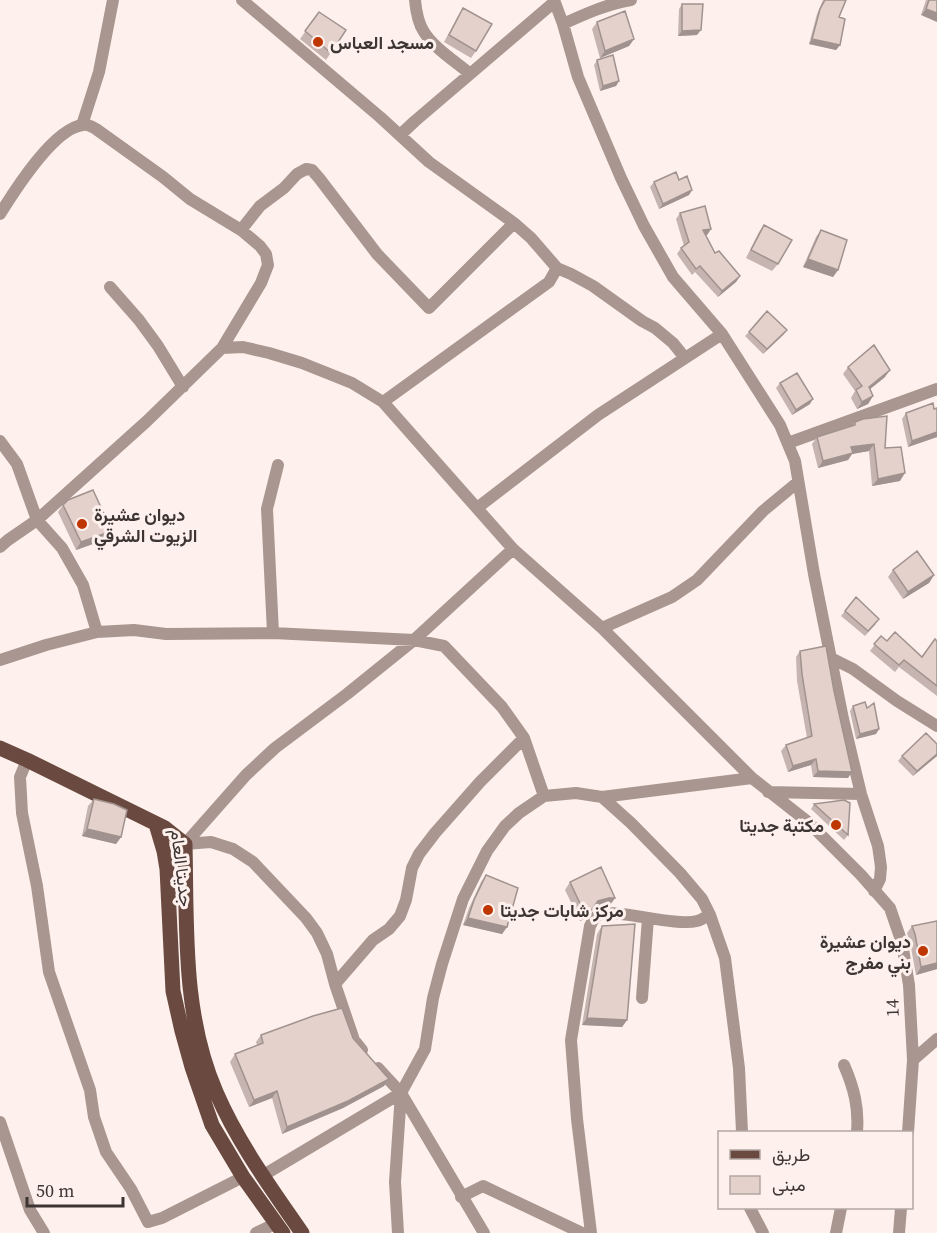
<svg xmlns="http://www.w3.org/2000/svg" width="937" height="1233" viewBox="0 0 937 1233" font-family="'Source Serif 4',Vazirmatn,serif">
<rect width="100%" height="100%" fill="#fef1ed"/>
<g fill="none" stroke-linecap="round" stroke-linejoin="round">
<path stroke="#aa9690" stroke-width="12" d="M242 0 380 117 429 162 514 223 531 238 557 268 549 282 383 402
M415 0C416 11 418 23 424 32 435 49 455 61 470 74
M554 0 563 24 578 77 621 178 644 226 673 277 722 334 780 425 795 461 814 574 843 719 861 794 878 846 881 867 880 879 874 891
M563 24C585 14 607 4 631 0
M82 125 99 72 113 0
M400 135 415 121 552 4 555 3
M0 214C15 190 54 128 83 125 88 124 92 127 96 129L163 177 190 199 241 230 260 246 266 254 268 265 261 283 222 348
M241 230 260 206 284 188 297 174 306 169 312 170 319 178 377 254 429 308 514 223
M557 268 571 274 593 286 642 321 655 328 673 343 685 358
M110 287 139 320 158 346 183 387
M0 441 17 464 37 520 62 548 83 585 97 632
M788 443 937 389
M477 508 598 415 722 334
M0 547 8 540 37 520 147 421 222 348 243 347 269 353 302 363 352 383 383 402 513 549 602 628 752 778 808 822 861 875 890 908 902 943 909 985 913 1060 908 1132
M602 628 672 597 697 580 763 511 798 482
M273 633 267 509 278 465
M831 658 853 669 897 701 937 726
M0 660 46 645 97 632 134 630 166 634 273 633 414 640 444 646 502 707 524 738 544 796
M27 760 20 777 22 813 37 886 49 972 90 1090 94 1117 106 1152 131 1189 148 1222 162 1218 243 1177
M768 792 861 794
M602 797 631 823 680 873 702 899 710 915 725 958 739 1068 742 1132
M185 844 211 842 233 849 253 862 306 918 317 933 327 954 335 984 354 1040 362 1050
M185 844 246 775 275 748 347 694 414 640 513 549
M335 984 373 940 389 929 400 916 406 900 412 868 419 854 435 833 480 782 524 738
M642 998 648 918
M913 1060 937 1039
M844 1065C854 1088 859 1108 857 1132
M378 1068 401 1093 484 1233
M0 1122 30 1210 44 1233
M262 1176 401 1093
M461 1197 483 1186 582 1233
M750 1208 763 1233
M256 1233 277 1223
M398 1233 395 1182 401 1093 425 1049 433 998 442 964 463 899 487 851 505 826 519 813 544 796 576 793 602 797 752 778
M591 1233 577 1119 571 1040 590 926C592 922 595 917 598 915 612 907 674 927 697 921 701 920 705 917 710 915
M836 1233 841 1208
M899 1233 901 1208"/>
<path stroke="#6a4a40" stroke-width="15" d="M0 748 27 760 165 828 185 844C187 927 182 1014 216 1092 238 1143 271 1188 302 1233
M156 824 164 851 167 869 173 991 182 1031 192 1067 212 1125 243 1177 283 1233"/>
</g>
<path fill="#c5b4af" d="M823 0H846L839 17 840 45 836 50 809 44 817 14Z
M926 0H937L921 15Z
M682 4 697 35 678 36 679 9Z
M463 8 476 51 471 58 444 42 458 16Z
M319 12 346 30 326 60 300 39Z
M597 22 634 39 629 46 600 58 592 29Z
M597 60 619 81 616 86 600 91 594 65Z
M679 180 692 190 689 195 659 209 650 187 654 182Z
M680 213 711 229 707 235H705L715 253 740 276 736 282 718 297 695 272 692 275 677 254 681 248 684 246 676 219Z
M764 225 778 264 772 271 746 258 759 232Z
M821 230 838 270 833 277 803 267 816 237Z
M787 330 783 335 763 354 745 336 749 332Z
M848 367 885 377 870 389 873 396 868 404 857 409 851 398 855 391 843 374Z
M780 383 810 404 792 415 776 388Z
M937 408V437L908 447 902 419 906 413Z
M855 422 885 448 900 481 872 486 869 451 852 454 848 460 818 468 812 444 817 437 852 426Z
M63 505 112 531 107 539 76 550 58 512Z
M893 570 934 575 929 583 903 599 888 577Z
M845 611 876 624 865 636 841 616Z
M881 636 887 641 922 657 937 641V696L899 667 895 672 870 651Z
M800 651 848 778 813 777 811 765 788 772 781 751 786 745 807 738 797 681 796 657Z
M853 706 867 708 879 729 876 734 856 739 850 711Z
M937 744V756L913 776 898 761 902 756Z
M94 799 121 837 116 844 82 836 88 806Z
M814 804 848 835 844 840 811 809Z
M486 875 507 927 502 934 463 925 469 908 481 882Z
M570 882 615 898 610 905H603L593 908 584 919 580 921 565 890Z
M937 921V969L916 975 910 942 907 933 912 926Z
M602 926 627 1020 622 1027 582 1025 597 934Z
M261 1035 353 1038 389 1079 384 1086 343 1108 282 1134 272 1098 249 1107 230 1062 235 1054 257 1045 256 1042Z"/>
<path fill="#a0928e" d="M926 9 937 13V22L921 15Z
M701 30 697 35 678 36 682 31Z
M634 39 629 46 600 58 605 51Z
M812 39 840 45 836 50 809 44Z
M619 81 616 86 600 91 603 86Z
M692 190 689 195 659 209 663 204Z
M711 229 707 235 699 236 703 230Z
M808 259 838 270 833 277 803 267Z
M740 276 736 282 718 297 722 291Z
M787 330 783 335 763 354 767 349Z
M890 370 885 377 864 394 869 387Z
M873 396 868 404 857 409 862 402Z
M813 399 810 404 792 415 796 410Z
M937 432V437L908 447 912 441Z
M874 444 869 451 852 454 848 460 818 468 823 461 851 447Z
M905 473 900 481 872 486 878 479Z
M112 531 107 539 76 550 81 542Z
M934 575 929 583 903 599 908 592Z
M879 729 876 734 856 739 860 734Z
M937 754V756L913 776 917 771Z
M816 759 811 765 788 772 793 766Z
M818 771 852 772 848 778 813 777Z
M87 829 121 837 116 844 82 836Z
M609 898H615L610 905H603L593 908 584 919 580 921 585 914 598 901Z
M468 918 507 927 502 934 463 925Z
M937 963V969L916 975 921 967Z
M587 1018 627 1020 622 1027 582 1025Z
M389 1079 384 1086 343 1108 282 1134 287 1127Z
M277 1091 272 1098 249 1107 254 1100Z"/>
<path fill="#e5d1cb" stroke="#a0928e" stroke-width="1.5" d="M825 0H846L839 17 845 19 840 45 812 39 820 9Z
M929 0H937V13L926 9Z
M682 4H703L701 30 682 31Z
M463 8 492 24 476 51 449 35Z
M625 11 634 39 605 51 597 22Z
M319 12 346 30 331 53 305 31Z
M613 55 619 81 603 86 597 60Z
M676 172 679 180 687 176 692 190 663 204 654 182Z
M705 206 711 229 703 230 715 253 719 251 740 276 722 291 700 266 696 269 681 248 689 242 680 213Z
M764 225 792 240 778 264 751 250Z
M821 230 847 240 838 270 808 259Z
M767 311 787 330 767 349 749 332Z
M874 345 890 370 869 387 873 396 862 402 856 390 862 386 848 367Z
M797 373 813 399 796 410 780 383Z
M933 403 934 409 937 408V432L912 441 906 413Z
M887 416 885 448 901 447 905 473 878 479 874 444 851 447 853 453 823 461 817 437 855 425V422L863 419Z
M93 490 112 531 81 542 63 505 68 500Z
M917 551 934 575 908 592 893 570Z
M856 597 879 619 868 631 845 611Z
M895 632 922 657 935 639 937 641V686L904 660 899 665 874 644 881 636 887 641Z
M826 646 834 691 852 772 818 771 816 759 793 766 786 745 812 736 802 674 800 651Z
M865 702 867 708 874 703 879 729 860 734 853 706Z
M926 733 937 744V754L917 771 902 756Z
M94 799 114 804 127 810 121 837 87 829Z
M844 800 850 803 848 835 814 804Z
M601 867 615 898H609L598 901 590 912 585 914 570 882Z
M486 875 518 888 507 927 468 918 474 900Z
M937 921V963L921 967 915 934 912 926Z
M635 924 627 1020 587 1018 602 926Z
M342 1008 353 1038 389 1079 348 1101 287 1127 277 1091 254 1100 235 1054 263 1043 261 1035 313 1016Z"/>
<g fill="#be3601" stroke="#fef1ed" stroke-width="2">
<circle cx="318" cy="42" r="6"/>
<circle cx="82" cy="524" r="6"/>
<circle cx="836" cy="825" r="6"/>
<circle cx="488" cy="910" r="6"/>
<circle cx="923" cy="951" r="6"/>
</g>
<g text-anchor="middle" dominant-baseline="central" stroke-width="6" stroke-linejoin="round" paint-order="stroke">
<g font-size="18" font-weight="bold" fill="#3d3532" stroke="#fef1ed" text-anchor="start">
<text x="330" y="42">مسجد العباس</text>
<text x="94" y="514">ديوان عشيرة<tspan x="94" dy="21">الزيوت الشرقي</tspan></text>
<text x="824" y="825" text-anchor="end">مكتبة جديتا</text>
<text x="500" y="910">مركز شابات جديتا</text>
<text x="911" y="941" text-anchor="end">ديوان عشيرة<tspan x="911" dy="21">بني مفرج</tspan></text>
</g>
<g font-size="18" fill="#3d3532" stroke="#fef1ed">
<text transform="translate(182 868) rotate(83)">جديتا العام</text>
<text transform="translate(892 1008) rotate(-92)">14</text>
</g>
</g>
<rect x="718" y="1131" width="195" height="78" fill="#fef1ed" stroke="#b1a6a2" stroke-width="1.5"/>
<rect x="730" y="1150" width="30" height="9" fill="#6a4a40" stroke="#b1a6a2" stroke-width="1.5"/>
<text x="772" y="1161" font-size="18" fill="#3d3532">طريق</text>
<rect x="730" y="1176" width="30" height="18" fill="#e5d1cb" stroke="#b1a6a2" stroke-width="1.5"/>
<text x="772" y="1191" font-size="18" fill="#3d3532">مبنى</text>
<path d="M27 1197v9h96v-9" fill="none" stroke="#3d3532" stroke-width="3"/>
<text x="36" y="1197" font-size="18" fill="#3d3532" stroke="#fef1ed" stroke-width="4.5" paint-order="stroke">50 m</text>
</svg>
